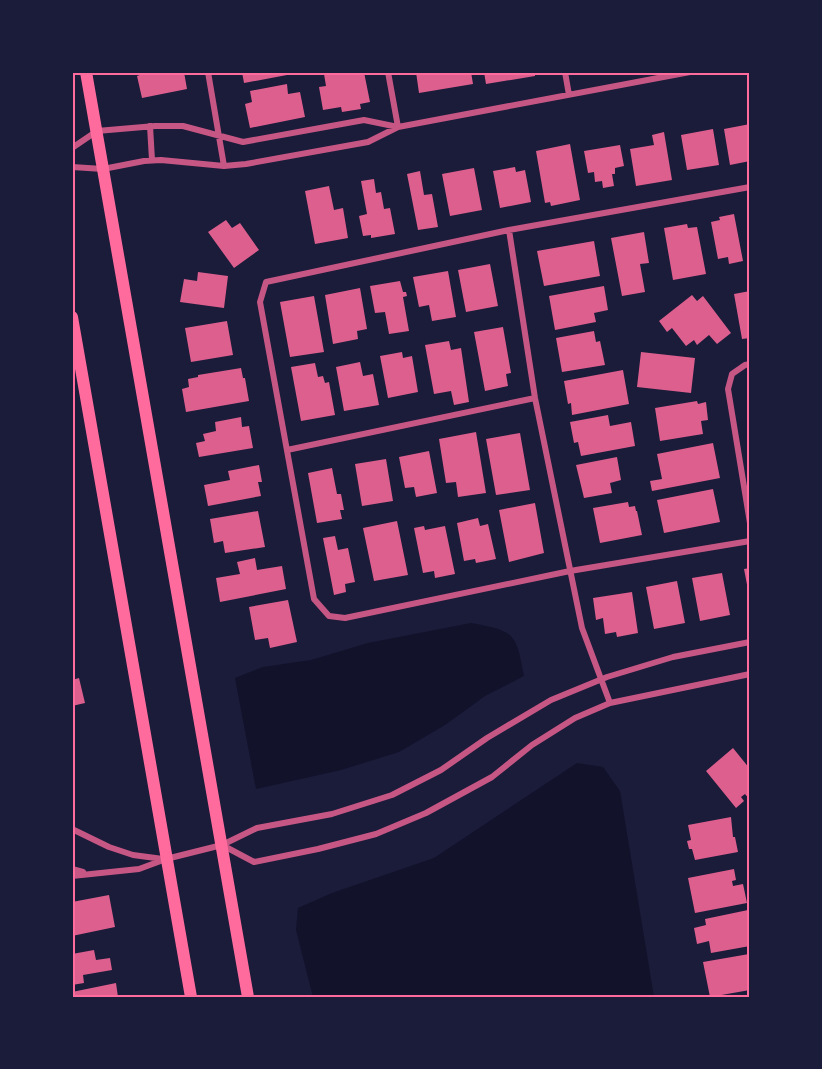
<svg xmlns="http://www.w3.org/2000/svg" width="822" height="1069" viewBox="0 0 822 1069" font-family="Ubuntu,sans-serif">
<rect width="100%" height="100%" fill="#1b1b3a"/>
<path fill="#12122b" d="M471 623C515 631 516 633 524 676L485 696 445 725 399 752 341 770 256 789 235 678 263 667 311 660 368 643Z
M577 763 603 767 620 791 654 997H313L296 930 298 908 332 893 434 858Z"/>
<path fill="#dd5f8e" d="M148 72H184L187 89 142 98 137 76Z
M242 72H287V75L244 83Z
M334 72H364L370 102 360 104 361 109 342 112 341 107 323 110 319 87 326 86 324 74Z
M416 72H471L473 84 419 93Z
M484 72H535V76L486 84Z
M287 84 288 94 300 92 305 117 250 128 245 104 252 102 250 91Z
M750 124V161L730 165 724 129Z
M713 129 719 165 687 170 681 135Z
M664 132 672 180 636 186 630 149 654 145 652 135Z
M570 144 580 200 551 206 550 202 545 203 536 151Z
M620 145 624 166 615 168V174H612L614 186 603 188 602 181 595 182 594 172 588 173 584 151Z
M515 167 516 172 525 170 531 202 500 208 493 171Z
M474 168 482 210 450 216 442 174Z
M420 171 424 195 432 194 438 227 418 230 407 174Z
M374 179 376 193 381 192 384 209 390 208 395 234 371 238V235L363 236 359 216 367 214 361 181Z
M329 186 334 210 343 208 348 238 315 244 305 191Z
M734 214 743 261 729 264 728 257 718 259 711 222 720 220 719 217Z
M226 220 232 228 240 223 259 250 234 268 208 232Z
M687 224 688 228 697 227 706 274 673 280 664 228Z
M644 232 649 263 640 264 645 292 622 296 611 238Z
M594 241 600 276 544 286 537 251Z
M490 264 498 306 466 312 458 270Z
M448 271 456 317 432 321 429 305 419 307 413 277Z
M198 272 228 276 224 308 180 302 184 279 197 281Z
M400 281 403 292H406L407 296 403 297 409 331 389 334 385 312 375 313 370 286Z
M604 286 608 310 594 313 596 322 555 330 549 296Z
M360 288 367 329 357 331 358 339 333 344 325 295Z
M750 291V338L742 339 734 294Z
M692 295 697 301 703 296 731 333 717 344 709 335 697 345 694 340 686 346 672 328 667 332 659 321Z
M314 296 324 352 290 357 280 302Z
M227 321 233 355 191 362 185 328Z
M503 327 511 373 506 374 508 386 485 391 474 332Z
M594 331 596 342 600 341 605 365 562 372 556 338Z
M449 341 451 350 461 348 469 402 454 405 451 391 434 394 425 345Z
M402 352 403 358 412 356 418 392 388 398 380 356Z
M641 352 695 358 691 393 637 387Z
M360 362 363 376 373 374 379 405 344 411 336 367Z
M315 363 318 377 323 376 325 383 329 382 335 415 301 421 291 367Z
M241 368 243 378H245L249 401 186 412 182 389 189 387 188 379 198 377V375Z
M623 370 629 404 572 415 571 403 568 404 564 381Z
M697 401 698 404 706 402 708 420 701 421 703 434 660 441 655 408Z
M608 415 610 426 631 422 635 446 581 456 578 442 574 443 570 422Z
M241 417 242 427 249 426 253 448 199 457 196 443 205 441 203 434 216 431 215 422Z
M476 432 486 493 458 497 456 482 446 483 439 439Z
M520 433 530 490 496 495 486 439Z
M713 443 720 478 652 491 650 481 662 479 657 454Z
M429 451 437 493 416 497 414 487 405 488 399 457Z
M617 457 621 480 610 483 612 493 584 498 576 465Z
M386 459 393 501 362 506 355 464Z
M259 465 262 482H258L261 496 208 506 204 485 230 480 228 471Z
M332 468 337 494H341L344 510H340L342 519 317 523 308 473Z
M713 489 720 522 664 533 657 500Z
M628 502 629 507 635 506 636 511H637L642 535 600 543 593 508Z
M535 503 544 553 509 562 499 510Z
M258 511 265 547 225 553 223 541 214 543 210 519Z
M478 518 480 526 488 524 496 559 476 563 475 559 464 561 457 523Z
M397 521 408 575 374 581 363 528Z
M424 526 425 530 445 526 455 574 435 578 434 571 423 573 414 528Z
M335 536 338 550 348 548 355 582 345 584 346 592 334 595 323 538Z
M255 558 257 570 282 566 286 589 220 602 216 578 240 574 237 562Z
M750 568V595H749L744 569Z
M722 573 730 615 700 621 692 578Z
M677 581 685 623 654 629 646 587Z
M632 592 638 633 617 637 616 632 605 634 603 618 596 620 593 598Z
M288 600 297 642 270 648 268 638 255 640 249 607Z
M79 678 85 703 72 706V680Z
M733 748 750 769V800L745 794 741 797 744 801 736 808 706 771Z
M731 817 733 837H735L738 852 695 860 692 849H689L687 841 691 840 688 825Z
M734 869 736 880 732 881 733 886 743 884 747 903 695 913 688 878Z
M109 895 115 927 72 936V902Z
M748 910 750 946 711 953 709 941 697 944 694 928 706 925 705 919Z
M94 950 96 960 110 958 112 970 83 975 84 983 72 985V954Z
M749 954 750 964H747L748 972H750V990L710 997 703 962Z
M116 983 118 997H72V992Z"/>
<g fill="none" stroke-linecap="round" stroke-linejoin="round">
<path stroke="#c65784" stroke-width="6" d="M208 72 224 166
M388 72 398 127
M565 72 569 95
M150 126 152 160
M72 148 97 131 155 126H183L243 142 364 120 398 127
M72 167 103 169 144 161 161 160 224 166 246 164 368 142 398 127 690 72
M750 187 509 230 266 282 260 302 314 599 329 616 345 618 570 571 750 541
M509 230 535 398 582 628 610 703
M750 364 745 365 732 374 728 389 750 523
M287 450 535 398
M72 829 109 847 133 855 163 859
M222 845 254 862 318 849 376 834 426 813 492 777 532 745 575 718 610 703 750 674
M72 869 83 872
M72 876 139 869 166 859 222 845 257 828 332 814 392 795 441 770 487 738 551 700 607 677 673 657 750 642"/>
<path stroke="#ff6b9d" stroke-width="12" d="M86 72 248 997
M72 317 191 997"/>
</g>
<rect width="822" height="1069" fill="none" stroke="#1b1b3a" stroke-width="147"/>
<rect x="74" y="74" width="674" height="922" fill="none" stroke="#ff6b9d" stroke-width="2"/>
</svg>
